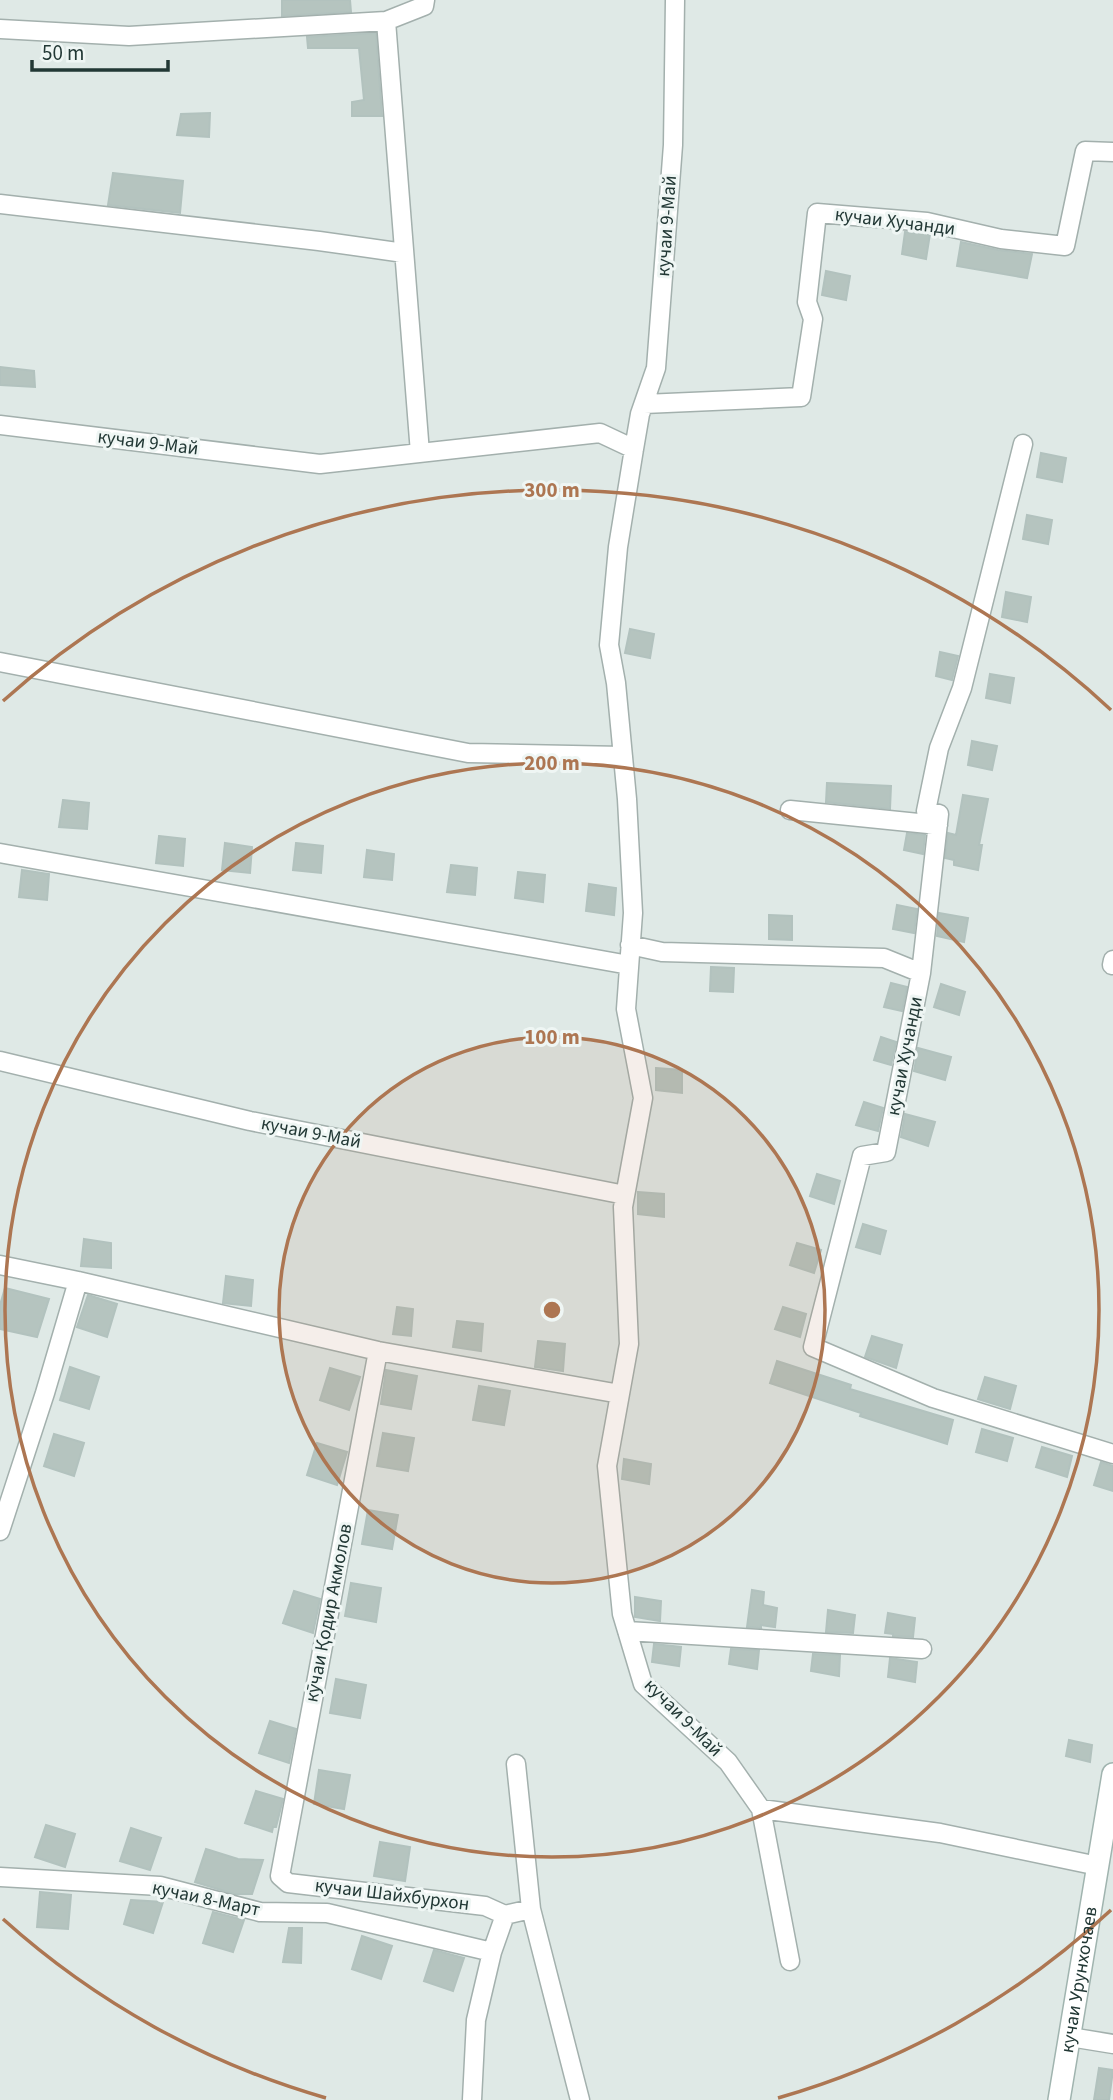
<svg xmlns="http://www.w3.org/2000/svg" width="1113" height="2100" viewBox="0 0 1113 2100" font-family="'Source Sans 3',sans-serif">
<rect width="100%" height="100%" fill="#dfe9e6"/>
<path fill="#b5c4bf" stroke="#b2c2be" stroke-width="2" d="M282 0H350L351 12 282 16Z
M376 33 382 116H352V102L364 100 359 48H308L307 37Z
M210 113 209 137 177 135 181 114Z
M113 173 183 181 180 213 108 205Z
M905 232 930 234 926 259 902 254Z
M961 242 998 250 1032 254 1027 278 957 266Z
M826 271 850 276 846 300 822 295Z
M0 367 34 371 35 387 0 385Z
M1041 453 1066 458 1062 482 1037 477Z
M1027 515 1052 520 1048 544 1023 539Z
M1006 592 1031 597 1027 622 1002 617Z
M630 629 654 634 650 658 625 653Z
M940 652 958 656 952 680 936 676Z
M990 674 1014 678 1010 703 986 698Z
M972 741 997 746 992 770 968 765Z
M827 783 891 786 890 809 826 802Z
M963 795 988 799 979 845H982L978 870 954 865V860L945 858 948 833 956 835Z
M63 800 89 803 87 829 59 827Z
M907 833 925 835 923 854 904 850Z
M159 836 185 839 183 866 156 863Z
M225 843 252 847 250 873 222 870Z
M296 843 323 846 321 873 293 870Z
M367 850 394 854 392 880 364 877Z
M451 865 477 868 475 895 447 892Z
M22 870 49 874 47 900 19 897Z
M518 872 545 875 543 902 515 898Z
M589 884 616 888 614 915 586 911Z
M897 905 917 909 914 933 893 929Z
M939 913 968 918 964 942 937 936Z
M769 915 792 916V940L769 939Z
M711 967 734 968 733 992 710 991Z
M891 983 907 987 902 1011 884 1007Z
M941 984 965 992 959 1015 934 1007Z
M881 1037 896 1042 891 1065 874 1060Z
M918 1048 951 1057 945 1080 914 1071Z
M656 1068 682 1070V1093L656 1090Z
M864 1102 883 1108 878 1131 856 1125Z
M905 1114 935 1122 928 1146 901 1137Z
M817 1174 840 1181 834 1204 810 1196Z
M638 1192 664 1194V1217L638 1214Z
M863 1224 886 1231 880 1254 856 1247Z
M84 1239 111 1243V1268L81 1266Z
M797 1243 821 1250 814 1273 790 1265Z
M226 1276 253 1280 251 1306 223 1303Z
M5 1288 49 1299 37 1337 0 1329V1305Z
M88 1295 117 1304 107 1337 77 1327Z
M397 1307 413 1309 411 1336 393 1334Z
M783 1307 806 1314 800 1337 775 1329Z
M457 1321 483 1324 481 1351 453 1347Z
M872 1336 902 1345 896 1368 865 1357Z
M538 1341 565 1344 563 1371 535 1367Z
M777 1361 851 1385 850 1389 953 1420 947 1444 860 1416 861 1413 770 1383Z
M70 1367 99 1377 89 1409 60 1400Z
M330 1368 360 1377 349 1410 320 1400Z
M386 1370 417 1376 411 1409 381 1404Z
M985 1377 1016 1386 1010 1409 978 1399Z
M479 1386 510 1391 504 1425 473 1420Z
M982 1429 1013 1438 1007 1461 976 1452Z
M383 1433 414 1438 408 1471 377 1466Z
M54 1434 84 1443 74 1476 44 1466Z
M317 1443 347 1452 337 1485 307 1475Z
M1042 1447 1072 1456 1067 1477 1036 1467Z
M624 1459 651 1464 649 1484 622 1479Z
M1101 1462 1113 1466V1491L1094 1485Z
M368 1510 398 1515 392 1549 362 1544Z
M351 1583 381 1588 376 1622 345 1616Z
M752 1590 764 1592 763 1605 777 1608 775 1627 761 1625V1628L747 1627Z
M294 1591 320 1599 313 1633 283 1623Z
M635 1597 661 1601 660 1621 635 1617Z
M828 1610 855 1615 853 1633 826 1632Z
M888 1613 915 1618 913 1637 893 1636V1634L885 1633Z
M654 1644 681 1647 679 1666 652 1662Z
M731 1649 759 1650 757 1669 729 1664Z
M813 1654 840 1655 839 1676 811 1671Z
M890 1658 917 1662 915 1682 888 1677Z
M336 1679 366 1685 360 1718 330 1713Z
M270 1721 296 1729 289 1763 259 1753Z
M1069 1740 1092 1745 1090 1762 1066 1756Z
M319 1770 350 1775 344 1809 314 1804Z
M256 1791 283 1799 276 1827H273L272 1832 245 1823Z
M46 1825 75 1834 65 1867 35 1857Z
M131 1828 161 1838 150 1870 120 1861Z
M380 1842 410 1847 405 1881 374 1876Z
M206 1849 238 1859 263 1860 252 1894H234L195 1882Z
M40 1892 71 1895 68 1929 37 1927Z
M131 1900 163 1902 153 1933 124 1924Z
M213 1912 244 1920 233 1952 203 1943Z
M289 1928H302L301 1963 283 1962Z
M362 1936 392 1946 381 1979 352 1969Z
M434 1950 464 1958 453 1991 424 1981Z
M1099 2068 1113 2070 1109 2100H1094Z"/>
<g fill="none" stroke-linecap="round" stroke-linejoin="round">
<g stroke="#a3b0ad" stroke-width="21">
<path id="street" d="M675 0 673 145 656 368 640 414 634 449 618 547 609 645 616 683 627 799 633 913 626 1009 643 1098 623 1207 629 1344 607 1466 622 1614 643 1684 728 1762 761 1809 940 1833 1098 1866
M386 21 420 453
M0 29 129 36 386 21 424 6 425 0
M0 204 319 241 404 253
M644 404 801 397 813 319 807 302 817 213 927 222 1001 239 1065 246 1085 151 1113 152
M0 425 320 464 600 433 634 449
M1023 444 962 688 939 748 926 811 939 814 921 973 886 1152 862 1156 813 1347 933 1398 1113 1454
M0 662 468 753 623 756
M790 810 938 825
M0 853 629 965
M630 945 662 952 884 958 921 973
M1112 965 1113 960
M0 1061 250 1121 625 1195
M0 1265 78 1281 378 1351 620 1394
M378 1351 280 1876 288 1883 485 1906 505 1915
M0 1531 45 1393 78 1281
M627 1631 922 1649
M516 1764 531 1909 580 2100
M761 1809 790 1961
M0 1877 160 1886 260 1912 327 1913 492 1952
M1070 2037 1113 2044
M472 2100 476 2020 492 1952 505 1915 531 1909"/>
</g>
<g stroke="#a0b4af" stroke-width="24">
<g id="secondary">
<path id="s1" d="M1059 2100 1113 1774"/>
</g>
</g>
<use href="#street" stroke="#fff" stroke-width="18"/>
<use href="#secondary" stroke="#fff" stroke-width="21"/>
</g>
<circle cx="552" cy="1310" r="273" fill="#ad7652" fill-opacity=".12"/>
<g fill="none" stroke="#ad7652" stroke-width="3.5">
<circle cx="552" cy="1310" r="273"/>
<circle cx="552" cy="1310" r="547"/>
<path d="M1111 1910A820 820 0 0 1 778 2098M326 2098A820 820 0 0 1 3 1919M3 701A820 820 0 0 1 1111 710"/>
</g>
<g text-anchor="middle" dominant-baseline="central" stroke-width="6" stroke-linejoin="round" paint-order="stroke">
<g font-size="19" fill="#223835" stroke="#eff6f4">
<text transform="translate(895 222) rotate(7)">кучаи Хучанди</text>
<text transform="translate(667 226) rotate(-86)">кучаи 9-Май</text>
<text transform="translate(148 443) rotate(7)">кучаи 9-Май</text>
<text transform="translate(905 1056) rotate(-79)">кучаи Хучанди</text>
<text transform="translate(311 1133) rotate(11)">кучаи 9-Май</text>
<text transform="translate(329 1613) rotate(-79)">кӯчаи Қодир Акмолов</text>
<text transform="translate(683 1718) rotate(45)">кучаи 9-Май</text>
<text transform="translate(392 1895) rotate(7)">кучаи Шайхбурхон</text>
<text transform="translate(206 1899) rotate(12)">кучаи 8-Март</text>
<text stroke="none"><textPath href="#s1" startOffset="122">кучаи Урунхочаев</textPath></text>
</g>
</g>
<circle cx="552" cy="1310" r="10" fill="#ad7652" stroke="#eff6f4" stroke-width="3.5"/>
<g font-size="21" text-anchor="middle" font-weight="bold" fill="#ad7652" stroke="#eff6f4" stroke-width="6" stroke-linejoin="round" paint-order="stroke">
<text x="552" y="497">300 m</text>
<text x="552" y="770">200 m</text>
<text x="552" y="1044">100 m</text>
</g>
<path d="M32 60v10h136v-10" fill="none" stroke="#223835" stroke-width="3.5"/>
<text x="42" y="60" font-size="21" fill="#223835" stroke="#eff6f4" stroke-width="5" paint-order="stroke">50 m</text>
</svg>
